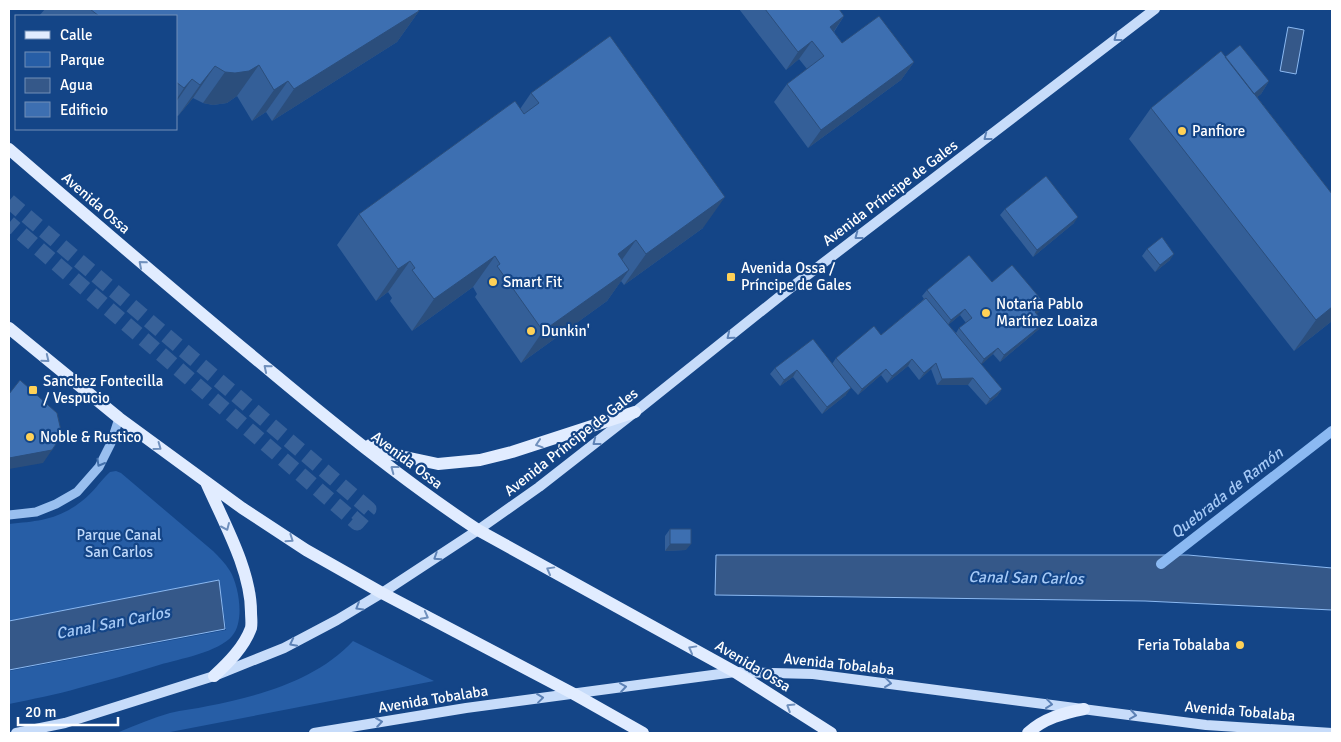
<svg xmlns="http://www.w3.org/2000/svg" width="1341" height="742" viewBox="0 0 1341 742" font-family="Signika,sans-serif">
<rect width="100%" height="100%" fill="#144587"/>
<path fill="#275ea6" d="M116 471 121 473 213 551C219 557 225 563 230 571 239 586 245 622 232 636 219 652 179 659 159 665 133 673 106 681 79 688 56 695 32 699 9 704V671L226 630 219 580 9 621V524C38 521 58 520 82 501 93 493 100 481 110 472Z
M353 641 434 681 165 733H120L119 732C136 725 153 718 170 713 182 710 195 709 208 706 259 696 317 680 353 641Z"/>
<path fill="#355889" stroke="#8bb9f2" d="M1288 27 1304 30 1296 74 1280 71Z
M716 555H1188L1332 568V610L1145 601 715 595Z
M219 580 225 629 9 670V621Z"/>
<g fill="none" stroke-linecap="round" stroke-linejoin="round">
<path stroke="#8bb9f2" stroke-width="10" d="M1161 564 1332 431"/>
<path stroke="#376199" stroke-width="15" stroke-dasharray="15 8" stroke-linecap="butt" d="M9 201 369 509 357 523 9 223"/>
<path stroke="#99bfef" stroke-width="9" d="M9 515 36 512 56 504 77 492 99 467 111 443 119 418"/>
<path stroke="#c7dcfa" stroke-width="10" d="M16 733 65 723 214 676 284 648 337 620 382 593 478 530 539 487 635 412 784 293 1155 9
M314 733 466 708 735 672 813 674 1206 725 1332 733"/>
<path stroke="#e1ecff" stroke-width="12" d="M9 149C97 225 185 301 274 374 340 429 407 483 478 530L735 672 831 733
M9 328 119 418 242 508 306 550 382 593 574 694 643 733
M370 445 391 454 438 464 480 460 512 452 635 412
M206 482C223 521 251 570 251 612 251 617 252 623 251 628 244 647 229 662 214 676
M1028 733C1044 718 1064 713 1084 709"/>
</g>
<path fill="#345f98" fill-rule="evenodd" d="M45 9H418L419 11 397 42 272 121 266 112 252 121 237 96 227 103 213 105 203 103 193 98 178 116 176 115V16H39Z
M739 9H839L844 16 834 32 842 43 914 62 901 80 808 148 774 102 787 84 807 69 799 59 786 70Z
M1269 81 1261 94 1257 97 1332 194V321L1294 351 1129 139 1151 108Z
M531 93 703 228 624 285 621 281 607 301 521 363 475 297 477 294 473 287 412 331 390 301 392 298 388 292 376 301 337 245 359 214 520 109Z
M1005 209 1074 223 1033 257 1000 215Z
M1147 249 1170 260 1155 272 1142 256Z
M992 282 1045 304 1040 311 1036 314 1039 329 1000 362 993 354 981 364 1002 389 997 396 986 405 968 385H937L931 369 919 380 908 366 887 383 881 375 858 395 846 382V395L822 414 793 377 780 386 770 374 775 368 832 364 836 358 881 335 924 299 922 296 927 290ZM960 315 966 323 959 328 956 333 948 325Z
M670 529 686 550 665 551V536Z"/>
<path fill="#2b4e7c" d="M419 11 397 42 272 121 294 89Z
M844 16 832 34 830 27Z
M812 41 799 59 786 70 798 52Z
M914 62 901 80 808 148 821 130Z
M259 65 237 96 227 103 213 105 203 103 225 72Z
M215 66 193 98 178 116 200 85Z
M192 79 176 102V100L184 88Z
M288 81 266 112 252 121 274 90Z
M1269 81 1261 94 1228 120 1237 107Z
M725 197 703 228 624 285 646 254Z
M1078 217 1074 223 1033 257 1037 250Z
M636 240 614 271 618 254Z
M1174 254 1170 260 1155 272 1160 265Z
M495 256 473 287 412 331 434 299Z
M410 261 388 292 376 301 398 269Z
M629 270 607 301 521 363 543 331Z
M1045 304 1040 311 1031 319 1035 312Z
M1332 307V321L1294 351 1316 320Z
M965 309 960 315 947 326 951 320Z
M1044 323 1039 329 1000 362 1004 355Z
M998 348 993 354 980 366 984 359Z
M912 359 908 366 887 383 892 376Z
M936 363 931 369 919 380 924 373Z
M886 369 881 375 858 395 862 389Z
M797 370 793 377 780 386 784 380Z
M973 378 968 385H937L942 379Z
M851 388 846 395 822 414 827 407Z
M1002 389 997 396 986 405 990 399Z
M52 450 43 463 9 469V458Z
M670 544H691L686 550 665 551Z"/>
<path fill="#3d6fb1" stroke="#2b4e7c" d="M90 9H418L419 11 294 89 288 81 274 90 259 65 249 71 235 73 225 72 215 66 200 85 192 79 184 88 176 82V16H99Z
M765 9H839L844 16 830 27 842 43 879 16 914 62 821 130 787 84 824 56 812 41 798 52Z
M610 36 725 197 646 254 636 240 618 254 629 270 543 331 497 266 500 264 495 256 434 299 412 270 415 268 410 261 398 269 359 214 515 101 524 114 539 103 531 93Z
M1240 45 1269 81 1254 94 1225 57Z
M1221 51 1332 194V307L1316 320 1151 108Z
M1046 176 1078 217 1037 250 1005 209Z
M1162 237 1174 254 1160 265 1147 249Z
M969 255 992 282 1012 265 1045 304 1035 312 1044 323 1004 355 998 348 984 359 959 328 972 318 965 309 951 320 927 290Z
M926 298 1002 389 990 399 973 378 942 379 936 363 924 373 912 359 892 376 886 369 862 389 836 358 874 326 881 335Z
M813 339 851 388 827 407 797 370 784 380 775 368Z
M20 380 57 413 62 435 52 450 9 458V394Z
M670 529H691V544H670Z"/>
<defs><path id="oneway-chevron" d="M-2-3.5L2.5 0L-2 3.5" fill="none" stroke-width="1.6" stroke-linecap="round" stroke-linejoin="round" transform="scale(1.25)"/></defs>
<g stroke="#5c81b5">
<use href="#oneway-chevron" transform="translate(1117 38) rotate(143)"/>
<use href="#oneway-chevron" transform="translate(987 137) rotate(142)"/>
<use href="#oneway-chevron" transform="translate(858 236) rotate(143)"/>
<use href="#oneway-chevron" transform="translate(730 336) rotate(141)"/>
<use href="#oneway-chevron" transform="translate(596 442) rotate(142)"/>
<use href="#oneway-chevron" transform="translate(437 557) rotate(147)"/>
<use href="#oneway-chevron" transform="translate(359 607) rotate(149)"/>
<use href="#oneway-chevron" transform="translate(293 643) rotate(153)"/>
<use href="#oneway-chevron" transform="translate(888 683) rotate(7)"/>
<use href="#oneway-chevron" transform="translate(623 687) rotate(-8)"/>
<use href="#oneway-chevron" transform="translate(540 698) rotate(-7)"/>
<use href="#oneway-chevron" transform="translate(1049 704) rotate(7)"/>
<use href="#oneway-chevron" transform="translate(1133 715) rotate(8)"/>
<use href="#oneway-chevron" transform="translate(379 722) rotate(-9)"/>
</g>
<g stroke="#7090bd">
<use href="#oneway-chevron" transform="translate(142 264) rotate(-139)"/>
<use href="#oneway-chevron" transform="translate(46 359) rotate(39)"/>
<use href="#oneway-chevron" transform="translate(267 368) rotate(-140)"/>
<use href="#oneway-chevron" transform="translate(539 444) rotate(162)"/>
<use href="#oneway-chevron" transform="translate(158 447) rotate(36)"/>
<use href="#oneway-chevron" transform="translate(394 469) rotate(-143)"/>
<use href="#oneway-chevron" transform="translate(226 527) rotate(66)"/>
<use href="#oneway-chevron" transform="translate(290 539) rotate(34)"/>
<use href="#oneway-chevron" transform="translate(550 570) rotate(-151)"/>
<use href="#oneway-chevron" transform="translate(425 616) rotate(28)"/>
<use href="#oneway-chevron" transform="translate(692 649) rotate(-151)"/>
<use href="#oneway-chevron" transform="translate(790 707) rotate(-148)"/>
</g>
<use stroke="#4370ab" href="#oneway-chevron" transform="translate(100 463) rotate(120)"/>
<g fill="#ffd157" stroke="#144587" stroke-width="2">
<circle cx="1182" cy="131" r="5"/>
<rect x="726" y="272" width="10" height="10" rx="2.5"/>
<circle cx="493" cy="282" r="5"/>
<circle cx="986" cy="313" r="5"/>
<circle cx="531" cy="331" r="5"/>
<rect x="28" y="385" width="10" height="10" rx="2.5"/>
<circle cx="30" cy="437" r="5"/>
<circle cx="1240" cy="645" r="5"/>
</g>
<g text-anchor="middle" dominant-baseline="central" stroke-width="4.5" stroke-linejoin="round" paint-order="stroke">
<g font-size="15" fill="#fff" stroke="#144587" text-anchor="start">
<text x="1192" y="131">Panfiore</text>
<text x="741" y="268">Avenida Ossa /<tspan x="741" dy="17">Príncipe de Gales</tspan></text>
<text x="503" y="282">Smart Fit</text>
<text x="996" y="304">Notaría Pablo<tspan x="996" dy="17">Martínez Loaiza</tspan></text>
<text x="541" y="331">Dunkin'</text>
<text x="43" y="381">Sanchez Fontecilla<tspan x="43" dy="17">/ Vespucio</tspan></text>
<text x="40" y="437">Noble &amp; Rustico</text>
<text x="1230" y="645" text-anchor="end">Feria Tobalaba</text>
</g>
<g font-size="15" fill="#fff" stroke="#144587">
<text transform="translate(890 193) rotate(-37)">Avenida Príncipe de Gales</text>
<text transform="translate(96 203) rotate(41)">Avenida Ossa</text>
<text transform="translate(571 442) rotate(-38)">Avenida Príncipe de Gales</text>
<text transform="translate(407 460) rotate(37)">Avenida Ossa</text>
<text transform="translate(839 664) rotate(6)">Avenida Tobalaba</text>
<text transform="translate(753 666) rotate(31)">Avenida Ossa</text>
<text transform="translate(433 699) rotate(-9)">Avenida Tobalaba</text>
<text transform="translate(1240 711) rotate(5)">Avenida Tobalaba</text>
</g>
<g font-size="15" fill="#bfd9fb" stroke="#144587">
<text x="119" y="535">Parque Canal<tspan x="119" dy="17">San Carlos</tspan></text>
</g>
<g font-size="16" font-style="italic" fill="#a5c9f6" stroke="#144587">
<text transform="translate(1227 493) rotate(-38)">Quebrada de Ramón</text>
<text transform="translate(1026 578) rotate(1)">Canal San Carlos</text>
<text transform="translate(113 623) rotate(-11)">Canal San Carlos</text>
</g>
</g>
<rect width="1341" height="742" fill="none" stroke="#ffffff" stroke-width="20"/>
<rect x="15" y="15" width="162" height="115" fill="#144587" stroke="#728fb7"/>
<rect x="25" y="31" width="25" height="8" fill="#e1ecff" stroke="#728fb7"/>
<text x="60" y="40" font-size="15" fill="#ffffff">Calle</text>
<rect x="25" y="52" width="25" height="15" fill="#275ea6" stroke="#728fb7"/>
<text x="60" y="65" font-size="15" fill="#ffffff">Parque</text>
<rect x="25" y="78" width="25" height="15" fill="#355889" stroke="#728fb7"/>
<text x="60" y="90" font-size="15" fill="#ffffff">Agua</text>
<rect x="25" y="102" width="25" height="15" fill="#3d6fb1" stroke="#728fb7"/>
<text x="60" y="115" font-size="15" fill="#ffffff">Edificio</text>
<path d="M18 717v8h100v-8" fill="none" stroke="#ffffff" stroke-width="2.5"/>
<text x="25" y="717" font-size="15" fill="#ffffff" stroke="#144587" stroke-width="4" paint-order="stroke">20 m</text>
</svg>
